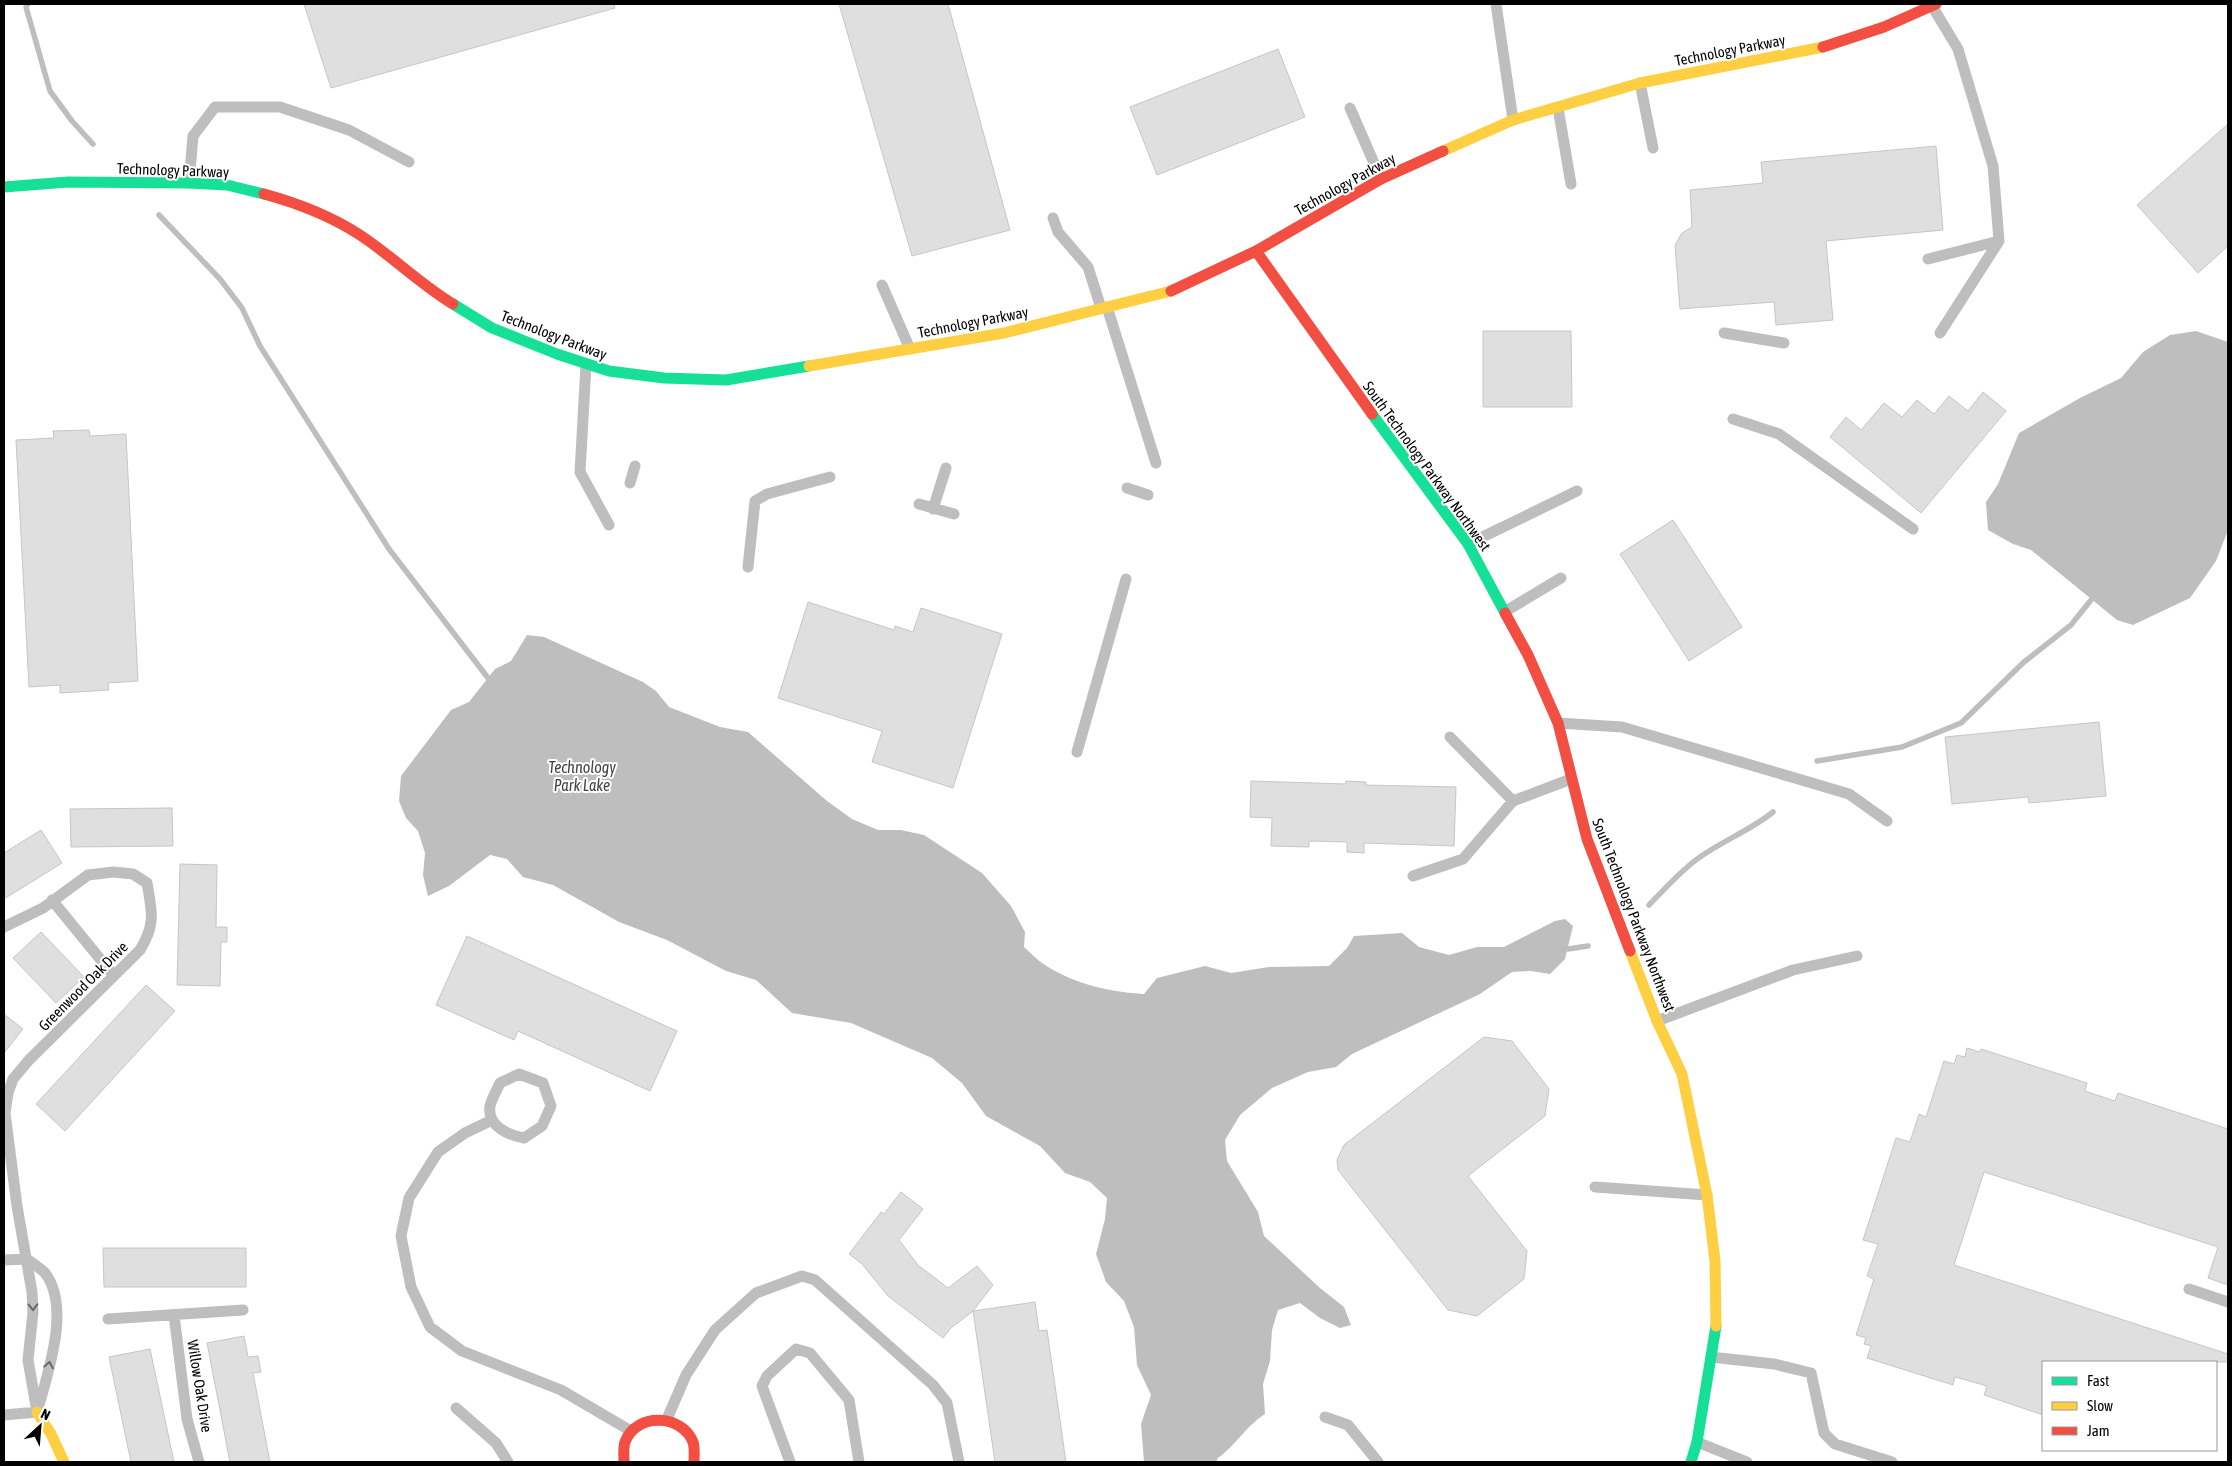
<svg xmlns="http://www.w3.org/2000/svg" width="2232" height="1466" viewBox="0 0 2232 1466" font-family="'Asap Condensed',sans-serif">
<rect width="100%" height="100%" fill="#fff"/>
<path fill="#bebebe" d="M2196 331 2228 342V530L2216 561 2190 598 2133 625 2117 620 2031 550 2013 544 1988 530 1986 502 1998 484 2019 433 2080 398 2121 378 2143 352 2170 335Z
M527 635 544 637 643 682 656 691 669 707 720 727 748 732 827 801 852 819 878 830H901L924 835 982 873 1011 906 1025 932 1024 947C1031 953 1037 960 1045 965 1074 984 1110 992 1144 994L1157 978 1205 966 1231 973 1269 967 1329 966 1347 948 1354 936 1402 933 1419 947 1449 955 1477 947H1504L1555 921 1565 919 1573 926 1565 959 1550 974 1531 971 1512 972 1480 994 1352 1054 1336 1067 1308 1072 1272 1088 1240 1115 1225 1140 1227 1161 1258 1212 1264 1236 1320 1288 1344 1307 1351 1325 1340 1328 1320 1318 1300 1303 1278 1310 1272 1330 1270 1361 1263 1384 1265 1414C1246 1426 1235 1446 1217 1459V1462H1144L1141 1424 1151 1395 1137 1365 1134 1327 1124 1301 1106 1282 1096 1254 1105 1219 1107 1198 1090 1182 1065 1173 1040 1146 986 1116 962 1083 932 1058 851 1023 792 1013 756 980 726 971 667 940 619 922 553 885 523 877 507 859 490 855 449 886 428 896 423 875 425 853 418 831 406 818 399 801 401 776 451 710 469 702 495 669 511 661Z"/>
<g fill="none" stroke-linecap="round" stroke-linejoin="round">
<path stroke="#bebebe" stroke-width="5.5" d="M28 4 26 7 50 91 72 121 93 144
M159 215 220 279 242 308 260 346 389 549 488 678
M1817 761 1902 747 1961 723 2024 662 2071 625 2091 600
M1649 905C1665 889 1681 870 1700 857 1724 840 1751 830 1773 812
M1568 949 1588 946"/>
</g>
<path fill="#dfdfdf" stroke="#c6c6c6" d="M304 4H614L615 8 331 88Z
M839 4H948L1010 230 912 256Z
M1278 49 1305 117 1157 175 1130 107Z
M2228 124V246L2198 273 2137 205Z
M1936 146 1943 230 1826 241 1833 320 1776 325 1774 302 1680 309 1675 245 1682 233 1692 227 1690 190 1763 183 1761 162Z
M1483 331H1571L1572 407H1483Z
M1983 392 2006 411 1921 513 1830 437 1846 417 1861 430 1884 403 1902 417 1917 400 1934 414 1949 396 1968 411Z
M89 430 90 436 126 434 138 681 108 683 109 690 60 693V685L29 687 16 440 54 438 53 431Z
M1673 520 1742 627 1689 661 1620 554Z
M808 602 894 630 895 626 913 632 921 608 1002 634 953 788 872 762 882 731 778 698Z
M2099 722 2106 796 2029 803 2028 797 1952 804 1945 737Z
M1251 781 1345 784 1346 781 1366 782V785L1456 787 1454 846 1364 843V853L1347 852V842L1309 841V847L1271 846 1272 818 1250 817Z
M172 808 173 846 71 847 70 809Z
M41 830 62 863 4 899V853Z
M180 864 217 865 216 927H227V942H221L220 986 177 985Z
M41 932 84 977 56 1003 13 958Z
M467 936 677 1031 650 1091 518 1031 514 1040 436 1005Z
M146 985 175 1011 65 1131 36 1104Z
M4 1014 23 1029 4 1053Z
M1484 1037 1512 1041 1549 1089 1545 1116 1468 1176 1527 1251 1524 1279 1477 1316 1448 1310 1338 1170 1337 1160 1344 1145Z
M1967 1048 1980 1052 1981 1049 2087 1083 2085 1091 2115 1101 2118 1093 2228 1129V1285L2208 1278 2218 1247 1984 1172 1954 1265 2228 1354V1362H2043V1415L1984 1395 1987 1386 1955 1377 1953 1385 1867 1358 1871 1346 1864 1344 1866 1338 1856 1335 1874 1279 1867 1276 1878 1244 1863 1240 1896 1138 1910 1142 1919 1114 1926 1117 1944 1061 1954 1064 1957 1055 1965 1057Z
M901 1192 923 1209 899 1240 918 1265 948 1288 977 1266 993 1285 973 1311 1035 1302 1039 1331 1047 1330 1066 1462H995L973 1311 951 1328 943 1338 888 1296 862 1264 849 1254 881 1212 884 1214Z
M103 1248H246V1287H104Z
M244 1336 248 1357 258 1356 261 1372 253 1373 270 1462H230L207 1343Z
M150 1349 174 1462H131L109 1357Z"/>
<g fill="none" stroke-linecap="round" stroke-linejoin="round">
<path stroke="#bebebe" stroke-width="11" d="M1496 4 1513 120
M1932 6 1958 49 1993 166 1999 241 1940 333
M1640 83 1653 148
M1350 108 1381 179
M1558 108 1571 184
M189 183 193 136 215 107H280L349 130 409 162
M1053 218 1058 232 1088 267 1101 308
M1928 259 1999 241
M882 285 910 349
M1107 307 1156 463
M1724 333 1784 343
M586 365 580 472 609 525
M1733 419 1779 434 1913 529
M630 483 635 466
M1127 488 1148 495
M919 504 954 514
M933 509 946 468
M1468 544 1577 491
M748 567 755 501 767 494 830 477
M1506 611 1561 578
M1558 723 1622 727 1849 794 1887 821
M1450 737 1513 801
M1077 752 1126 579
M1413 876 1463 859 1513 801 1571 779
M52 900 114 976
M4 927 43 908 88 875 113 872 133 874 147 883C152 912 156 924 140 950L29 1060 13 1079 8 1093 5 1113 17 1206 32 1292 33 1312 28 1360 37 1412
M1657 1021 1793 970 1857 956
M519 1074 543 1083 551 1106 542 1126 524 1138C508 1135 487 1126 490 1106 492 1098 497 1090 500 1083Z
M492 1120 465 1133 438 1152 409 1198 401 1236 411 1287 430 1327 462 1351 561 1390 631 1431
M1595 1187 1707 1195
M27 1259C32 1263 40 1268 45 1273 71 1307 48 1372 38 1409
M4 1260 27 1259
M2189 1289 2228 1302
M174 1315 187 1419 199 1462
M108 1319 243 1310
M1711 1357 1774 1364 1811 1373 1824 1433 1835 1444 1892 1462
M456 1408 496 1443 508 1462
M4 1415 37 1412
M1325 1417 1348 1425 1378 1462
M667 1419 686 1375 715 1330 756 1293 802 1276 815 1280 933 1385 947 1403 959 1462
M1697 1442 1747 1462
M790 1462 762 1386 767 1376 796 1349 810 1353 849 1400 859 1462"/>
<path stroke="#16e098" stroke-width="11" d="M4 187 68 182 189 183 227 185 264 194
M453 304 492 328 557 354 609 371 664 378 726 380 809 366
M1372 414 1468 544 1505 613
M1691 1462 1697 1442 1716 1326"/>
<path stroke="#ffcf43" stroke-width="11" d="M1443 151 1513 120 1640 83 1823 47
M809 366 1004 333 1171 291
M1630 951 1657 1021 1682 1074 1707 1195 1715 1261 1716 1326
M37 1412 51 1434 64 1462"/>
<path stroke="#f24e42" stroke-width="11" d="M1823 47 1884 27 1936 4
M264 194C297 203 331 216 360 235 392 256 420 284 453 304
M1256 251 1372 414
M1171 291 1256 251 1381 179 1443 151
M1505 613 1528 655 1558 723 1587 839 1630 951
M624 1462C624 1456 623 1448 625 1442 636 1412 682 1414 693 1442 695 1448 694 1456 694 1462"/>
</g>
<defs><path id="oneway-chevron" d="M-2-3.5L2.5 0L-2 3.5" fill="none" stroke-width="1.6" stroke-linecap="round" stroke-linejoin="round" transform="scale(1.25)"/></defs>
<g stroke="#686868">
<use href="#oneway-chevron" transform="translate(33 1307) rotate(89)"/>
<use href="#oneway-chevron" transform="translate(49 1365) rotate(-79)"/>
</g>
<g text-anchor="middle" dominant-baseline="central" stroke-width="4" stroke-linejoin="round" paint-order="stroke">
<g font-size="15" fill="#000" stroke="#fff">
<text transform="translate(1730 50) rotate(-11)">Technology Parkway</text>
<text transform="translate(173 170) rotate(2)">Technology Parkway</text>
<text transform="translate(1345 184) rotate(-29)">Technology Parkway</text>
<text transform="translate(973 322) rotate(-11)">Technology Parkway</text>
<text transform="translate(554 335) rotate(21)">Technology Parkway</text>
<text transform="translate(1427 466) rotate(54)">South Technology Parkway Northwest</text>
<text transform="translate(1634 915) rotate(69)">South Technology Parkway Northwest</text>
<text transform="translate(83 986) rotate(-45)">Greenwood Oak Drive</text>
<text transform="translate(200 1386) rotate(81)">Willow Oak Drive</text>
</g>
<g font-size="16" font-style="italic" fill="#434343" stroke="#fff">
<text x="582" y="767">Technology<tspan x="582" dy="18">Park Lake</tspan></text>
</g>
</g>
<rect width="2232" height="1466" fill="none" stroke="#000000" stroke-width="10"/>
<rect x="2042" y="1361" width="175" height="90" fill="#ffffff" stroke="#999999"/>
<rect x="2052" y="1377" width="25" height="8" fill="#16e098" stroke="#999999"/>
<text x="2087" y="1386" font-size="15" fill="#000000">Fast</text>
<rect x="2052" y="1402" width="25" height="8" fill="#ffcf43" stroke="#999999"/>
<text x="2087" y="1411" font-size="15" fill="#000000">Slow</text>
<rect x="2052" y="1427" width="25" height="8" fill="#f24e42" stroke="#999999"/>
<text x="2087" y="1436" font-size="15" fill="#000000">Jam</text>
<g transform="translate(40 1426) rotate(26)" stroke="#ffffff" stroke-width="4" paint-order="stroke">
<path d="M0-4L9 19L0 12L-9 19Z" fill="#000000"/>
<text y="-8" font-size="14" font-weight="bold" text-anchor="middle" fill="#000000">N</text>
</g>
</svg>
